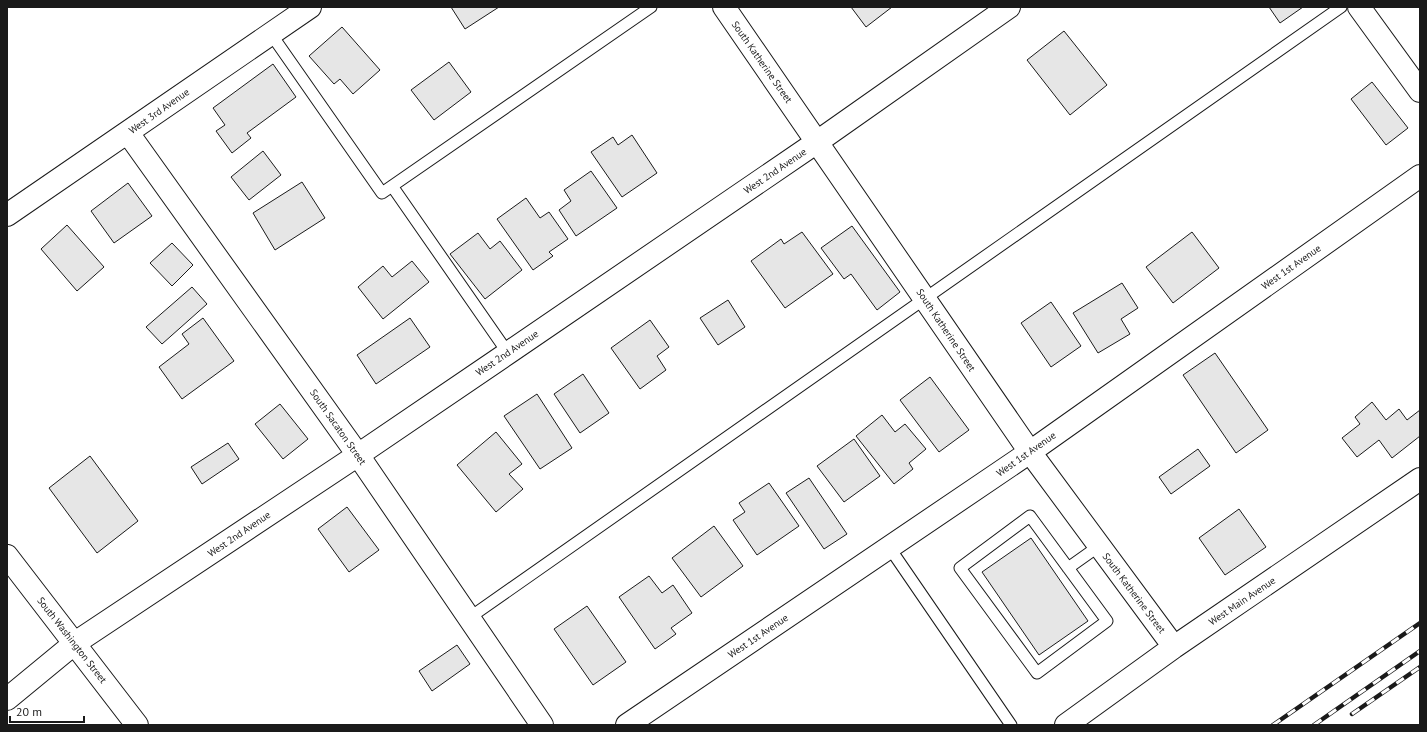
<svg xmlns="http://www.w3.org/2000/svg" width="1427" height="732" viewBox="0 0 1427 732" font-family="'PT Sans',sans-serif">
<rect width="100%" height="100%" fill="#fff"/>
<path fill="#e6e6e6" stroke="#1a1a1a" d="M451 7H499L465 29Z
M851 7H892L866 27Z
M1269 7H1303L1280 23Z
M342 27 380 70 353 94 340 79 334 84 309 56Z
M1064 31 1107 85 1070 115 1027 60Z
M449 62 471 92 434 120 411 90Z
M273 64 296 97 247 133 251 138 232 153 216 131 225 125 213 108Z
M1372 82 1408 128 1386 145 1351 99Z
M632 135 657 173 622 197 591 152 613 137 618 145Z
M263 151 281 175 249 200 231 177Z
M591 171 617 208 576 236 559 210 571 201 564 190Z
M302 182 325 218 275 250 253 213Z
M128 183 152 216 114 243 91 211Z
M526 198 540 218 549 212 568 239 549 252 553 256 533 270 497 219Z
M67 225 104 267 77 291 41 249Z
M852 226 900 292 877 310 851 274 844 279 821 248Z
M802 232 833 274 785 308 751 261 781 239 784 244Z
M1192 232 1219 268 1173 303 1146 267Z
M478 233 490 249 500 241 522 270 485 299 450 254Z
M172 243 193 265 172 286 150 263Z
M412 261 429 282 383 319 358 287 383 266 392 277Z
M1122 283 1138 308 1121 319 1130 334 1098 353 1073 313Z
M192 287 207 304 162 344 146 327Z
M728 300 745 327 718 345 700 318Z
M1051 302 1081 346 1051 367 1021 323Z
M203 318 234 361 182 399 159 367 189 344 182 334Z
M410 318 430 347 376 384 357 355Z
M650 320 669 347 657 356 666 370 640 389 611 348Z
M1215 353 1268 430 1236 453 1183 375Z
M583 374 609 413 580 433 554 394Z
M930 377 969 430 939 452 900 400Z
M537 394 572 448 540 469 504 416Z
M1372 402 1386 420 1399 409 1407 420 1420 410V436L1392 458 1379 440 1357 457 1342 438 1360 424 1355 417Z
M280 404 308 439 283 459 255 424Z
M882 415 895 432 905 424 926 449 909 463 913 469 894 484 856 436Z
M496 432 522 464 509 474 523 489 496 512 457 465Z
M854 439 880 476 844 502 817 466Z
M228 443 239 459 202 484 191 467Z
M1198 449 1210 466 1171 494 1159 477Z
M90 456 138 521 97 553 49 488Z
M809 478 847 534 824 549 786 493Z
M769 483 799 526 757 555 733 520 745 512 739 503Z
M347 507 379 550 349 572 318 529Z
M1239 509 1266 547 1225 575 1199 538Z
M714 526 743 566 701 597 672 558Z
M1031 538 1088 621 1039 655 982 572Z
M649 576 662 593 673 585 692 613 671 628 676 634 655 649 619 597Z
M587 606 626 662 593 685 554 629Z
M457 645 470 664 432 691 419 671Z"/>
<g fill="none" stroke-linecap="round" stroke-linejoin="round">
<g stroke="#1a1a1a" stroke-width="13">
<path id="lane" d="M271 34 382 193 651 7
M392 186 508 353
M1030 516 1107 621 1037 673 960 568Z
M889 547 1011 725
M1068 568 1099 546
M469 618 1341 7"/>
</g>
<g stroke="#1a1a1a" stroke-width="24">
<path id="street" d="M724 7 1030 452 1174 647
M1359 7 1420 91
M128 133 358 455 542 725
M7 215 310 7
M7 556 137 725
M7 699 75 643 358 455 508 353 817 142 1009 7
M627 725 1030 452 1420 176
M1066 725 1174 647 1420 479"/>
</g>
<use href="#lane" stroke="#fff" stroke-width="11"/>
<use href="#street" stroke="#fff" stroke-width="22"/>
<g stroke="#1a1a1a" stroke-width="4.5">
<path id="rail" d="M1352 714 1420 667
M1273 725 1420 623
M1314 725 1420 651"/>
</g>
<use href="#rail" stroke="#fff" stroke-width="3" stroke-dasharray="9" stroke-linecap="butt"/>
</g>
<g text-anchor="middle" dominant-baseline="central" stroke-width="3" stroke-linejoin="round" paint-order="stroke">
<g font-size="10" fill="#1a1a1a" stroke="#fff">
<text transform="translate(762 62) rotate(55)">South Katherine Street</text>
<text transform="translate(159 111) rotate(-35)">West 3rd Avenue</text>
<text transform="translate(775 171) rotate(-34)">West 2nd Avenue</text>
<text transform="translate(1291 267) rotate(-35)">West 1st Avenue</text>
<text transform="translate(946 330) rotate(56)">South Katherine Street</text>
<text transform="translate(507 353) rotate(-34)">West 2nd Avenue</text>
<text transform="translate(338 427) rotate(55)">South Sacaton Street</text>
<text transform="translate(1026 454) rotate(-35)">West 1st Avenue</text>
<text transform="translate(239 534) rotate(-34)">West 2nd Avenue</text>
<text transform="translate(1134 593) rotate(53)">South Katherine Street</text>
<text transform="translate(1242 601) rotate(-34)">West Main Avenue</text>
<text transform="translate(758 636) rotate(-34)">West 1st Avenue</text>
<text transform="translate(72 640) rotate(52)">South Washington Street</text>
</g>
</g>
<rect width="1427" height="732" fill="none" stroke="#1a1a1a" stroke-width="16"/>
<path d="M10 716v6h74v-6" fill="none" stroke="#1a1a1a" stroke-width="2"/>
<text x="16" y="716" font-size="12" fill="#1a1a1a" stroke="#ffffff" stroke-width="3" paint-order="stroke">20 m</text>
</svg>
